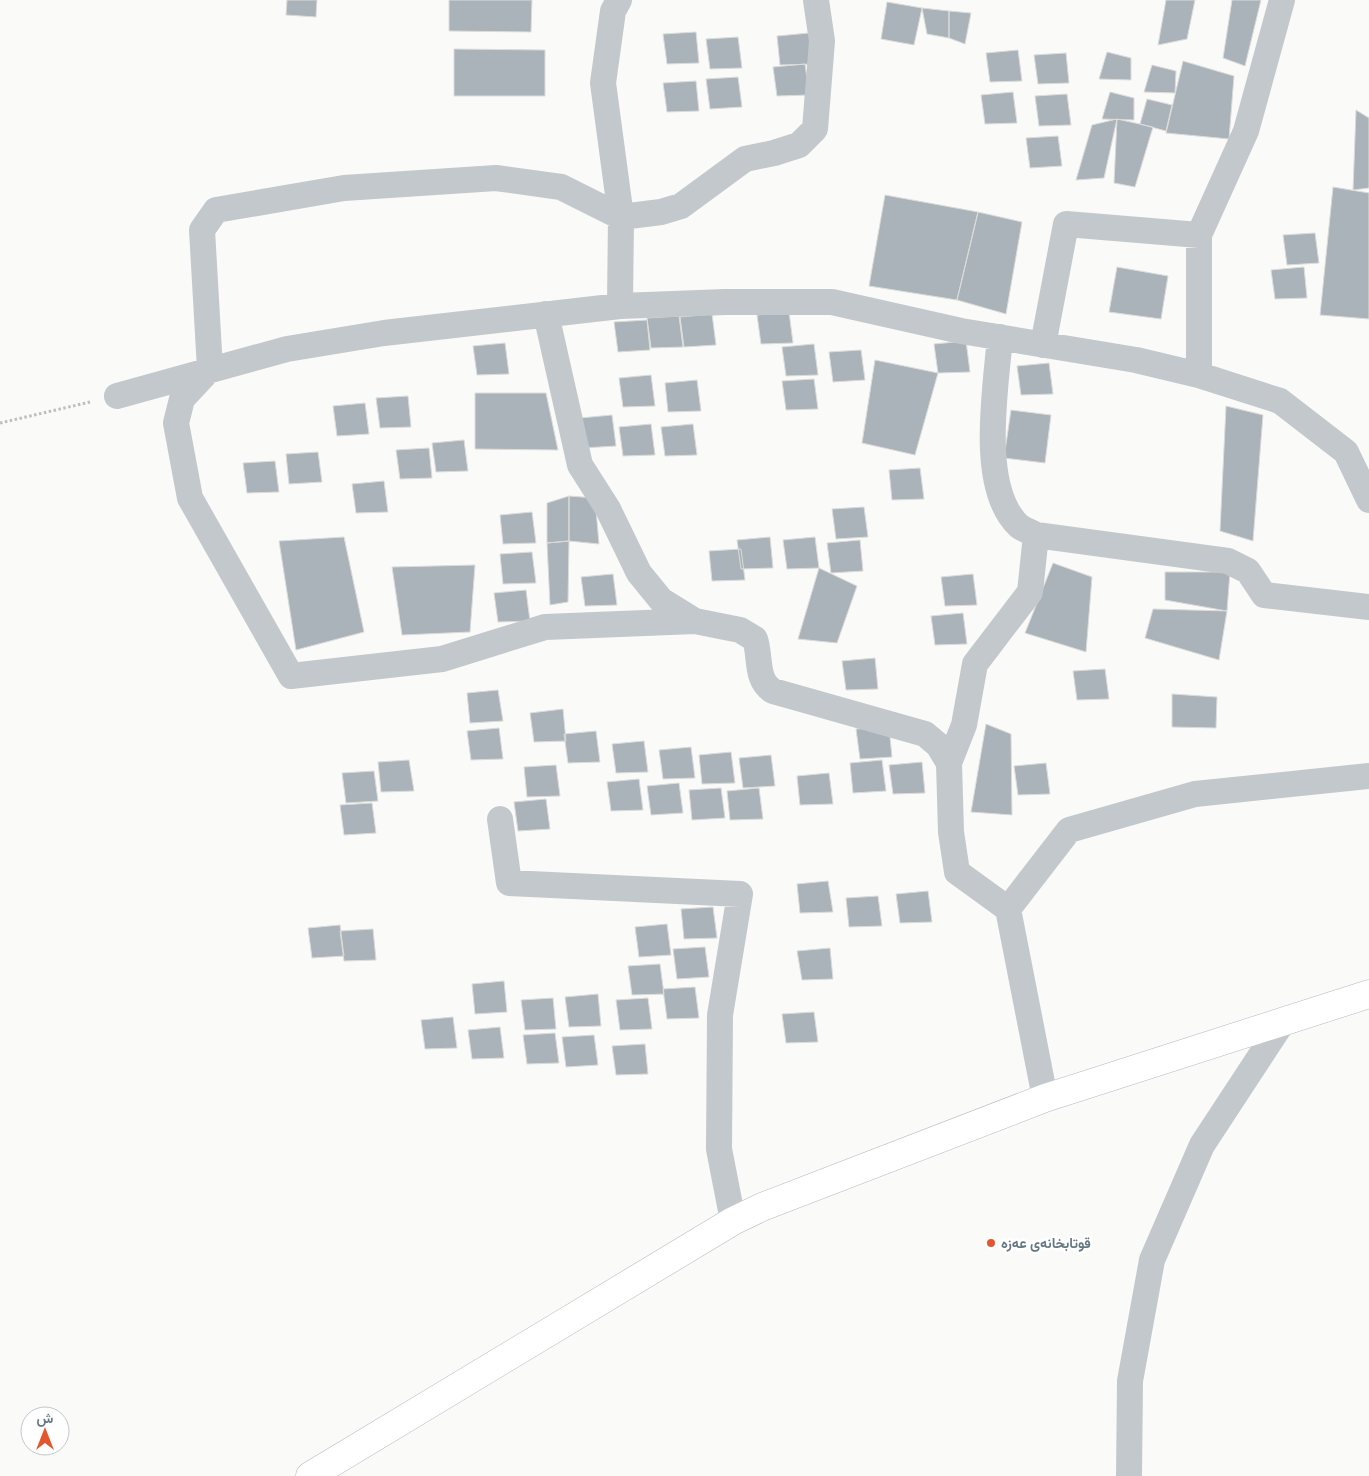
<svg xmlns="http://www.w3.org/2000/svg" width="1369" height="1476" viewBox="0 0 1369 1476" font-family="'Fira Sans',Vazirmatn,sans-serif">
<rect width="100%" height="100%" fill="#fafaf8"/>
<path fill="#aab3b9" stroke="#dcdcda" d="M287 0H317L316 17 286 15Z
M449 0H532L531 32 449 31Z
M1166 0H1195L1187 39 1158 45Z
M1232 0H1261L1245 66 1223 58Z
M887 2 922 8 914 45 881 39Z
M922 8 949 11V38L927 34Z
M949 11 971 13 965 44 949 38Z
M696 32 699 63 667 64 663 34Z
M809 33 813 64 780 65 777 36Z
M738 37 742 68 710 69 706 39Z
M454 49 545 50V96H454Z
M1018 50 1022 81 990 82 986 53Z
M1107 52 1131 58V80L1099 79Z
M1066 53 1069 83 1038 84 1034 55Z
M1183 61 1234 76 1229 139 1166 133Z
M805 64 809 95 777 96 773 67Z
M1152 65 1176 71 1175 93 1144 92Z
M738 77 742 107 710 109 706 79Z
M696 81 699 111 667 112 663 83Z
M1013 92 1017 123 985 124 981 95Z
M1110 92 1134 98V120L1102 119Z
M1067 94 1071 125 1039 126 1035 96Z
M1147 99 1172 105 1166 131 1140 124Z
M1356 110 1369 118V188L1353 190Z
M1117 119 1104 178 1076 180 1092 125Z
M1117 119 1153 127 1135 187 1114 183Z
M1058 136 1062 166 1030 168 1026 138Z
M1333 187 1369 193V319L1320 315Z
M885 195 978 212 957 300 869 286Z
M978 212 1022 222 1006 314 957 300Z
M1315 233 1319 263 1287 265 1283 235Z
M1117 267 1168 276 1161 319 1109 312Z
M1304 267 1307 298 1275 299 1271 270Z
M789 312 793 343 761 344 757 315Z
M712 314 716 345 684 347 680 317Z
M679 316 683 347 651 348 647 318Z
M647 320 650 350 618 352 614 322Z
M966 341 970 372 938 373 934 344Z
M505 343 509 374 477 375 473 346Z
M814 344 818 375 786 376 782 347Z
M861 350 865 380 833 382 829 352Z
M875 360 938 373 915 455 862 443Z
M1049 363 1053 394 1021 395 1017 366Z
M651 375 655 406 623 407 619 378Z
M814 379 818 409 786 410 782 381Z
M697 380 701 411 668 412 665 383Z
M475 393H546L558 450 475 449Z
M408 396 411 427 380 428 376 398Z
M365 403 369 434 337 436 333 406Z
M1226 406 1263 415 1253 541 1220 531Z
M1011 410 1051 415 1045 463 1004 458Z
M612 415 616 446 583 448 580 418Z
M651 424 655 455 623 456 619 427Z
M693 424 697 455 665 456 661 427Z
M464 440 468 471 436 472 432 443Z
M429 448 432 478 400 479 396 450Z
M318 452 322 482 289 484 286 454Z
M275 461 279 492 247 493 243 463Z
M920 468 924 499 892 500 889 470Z
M384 481 388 512 356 513 352 484Z
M569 496V541L547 543V503Z
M569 496 595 498 599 544 569 541Z
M864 507 868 537 836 539 832 509Z
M532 512 536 543 503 544 500 515Z
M344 537 364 632 296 650 279 541Z
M770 537 773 568 741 569 737 540Z
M815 537 819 568 787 569 783 540Z
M860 540 863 571 831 573 827 543Z
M569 541 568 602 550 605 547 543Z
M741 549 745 580 712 581 709 551Z
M532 552 536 583 503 584 500 554Z
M1053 563 1092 577 1086 652 1025 633Z
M475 565 470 632 402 635 392 567Z
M819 568 857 586 837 643 798 639Z
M1165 572H1230L1227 611 1165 600Z
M613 574 617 605 585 606 581 577Z
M973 574 977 605 945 606 941 577Z
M526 590 530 621 498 622 494 593Z
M1153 609 1227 611 1219 660 1145 638Z
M963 613 967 644 935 645 931 616Z
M875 658 878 689 846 690 842 661Z
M1105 669 1109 699 1077 700 1073 671Z
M498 690 503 721 470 723 467 693Z
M1172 694 1217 697 1216 728 1172 727Z
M563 709 566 741 534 742 530 713Z
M986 724 1011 734 1012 815 971 812Z
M889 727 892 757 860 759 856 729Z
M499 728 503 759 471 760 467 731Z
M596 731 600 762 568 763 564 734Z
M644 741 648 772 616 773 612 744Z
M691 747 695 778 663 779 659 750Z
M731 752 735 783 702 784 699 755Z
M771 755 775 786 743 788 739 758Z
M409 760 414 791 381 792 378 762Z
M882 760 886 791 853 793 850 763Z
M922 762 925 793 893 794 889 765Z
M1046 763 1050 794 1018 795 1014 766Z
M556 765 560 796 527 797 524 767Z
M374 771 378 801 346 803 342 773Z
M829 773 833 804 800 805 797 776Z
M639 779 643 810 611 811 607 782Z
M679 783 683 813 651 815 647 786Z
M721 788 725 818 692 820 689 790Z
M759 788 763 819 730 820 727 791Z
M546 799 550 829 518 831 514 802Z
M372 803 376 833 344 835 340 805Z
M828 881 833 912 800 913 797 884Z
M928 891 932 922 900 923 896 894Z
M878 896 882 926 849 927 846 898Z
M713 907 717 938 684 939 681 909Z
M667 924 671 955 639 957 635 927Z
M340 925 344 956 312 958 308 928Z
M373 929 376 960 344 961 340 931Z
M705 947 709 977 677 979 673 949Z
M830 948 833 979 802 980 797 951Z
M660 964 664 994 632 995 628 966Z
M504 981 507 1012 475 1014 472 984Z
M695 987 699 1018 667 1019 663 989Z
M598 994 601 1026 569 1027 565 997Z
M553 998 556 1029 525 1030 521 1000Z
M648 998 652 1029 620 1030 616 1000Z
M814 1012 818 1042 786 1043 782 1014Z
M453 1017 457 1048 425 1049 421 1020Z
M500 1027 504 1058 472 1059 468 1030Z
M555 1033 559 1063 527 1064 523 1035Z
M594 1035 598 1065 566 1067 562 1037Z
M645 1044 648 1074 616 1075 612 1046Z"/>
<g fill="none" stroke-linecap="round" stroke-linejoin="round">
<g stroke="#b3babf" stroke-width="29">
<path id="secondary" d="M310 1476 733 1221 762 1207 1045 1098 1369 994"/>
</g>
<path stroke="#bbbfc2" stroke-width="3" stroke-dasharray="2.5 2.5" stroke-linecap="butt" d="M0 423 90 402"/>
<path stroke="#c3c8cc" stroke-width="26" d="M619 0 613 11 603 83 621 217 620 306
M546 314 580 465 608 509 639 573 661 600 695 621 740 630 755 639C761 657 755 680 773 691L925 734 938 745 949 763 951 832 957 872 1008 909
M1043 345 1066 224 1199 235
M1199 375V235L1246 131 1282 0
M117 396 287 349 384 333 620 306 725 302H832L961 331 1136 360 1199 375 1280 401 1346 452 1369 500
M1036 535 1228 561 1248 571 1264 595 1369 607
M695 621 545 627 442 659 291 676 190 498 176 423 182 399 210 369 202 230 216 210 344 188 496 178 561 187 621 217 661 212 681 206 745 159 774 153 799 145 815 129 822 41 816 0
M949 763 964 725 975 664 1030 592 1036 535C1031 532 1024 530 1019 526 978 488 996 387 1000 337
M500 819 509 883 740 894 720 1015 719 1149 733 1221
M1045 1098 1008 909 1069 830 1195 794 1369 776
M1129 1476 1130 1381 1152 1260 1202 1145 1284 1020"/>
<use href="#secondary" stroke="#fff" stroke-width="28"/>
</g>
<circle fill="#e4572e" stroke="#fff" stroke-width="2" cx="991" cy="1243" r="5"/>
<g text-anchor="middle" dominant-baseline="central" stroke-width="5" stroke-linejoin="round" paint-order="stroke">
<g font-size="14" font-weight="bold" fill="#657683" stroke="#fff" text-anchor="start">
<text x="1001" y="1243">قوتابخانەی عەزە</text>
</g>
</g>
<g transform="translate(45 1431)"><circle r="24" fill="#ffffff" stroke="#c1c8cd"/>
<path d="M0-4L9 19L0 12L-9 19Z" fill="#e4572e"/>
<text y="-8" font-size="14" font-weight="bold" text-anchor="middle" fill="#657683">ش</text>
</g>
</svg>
